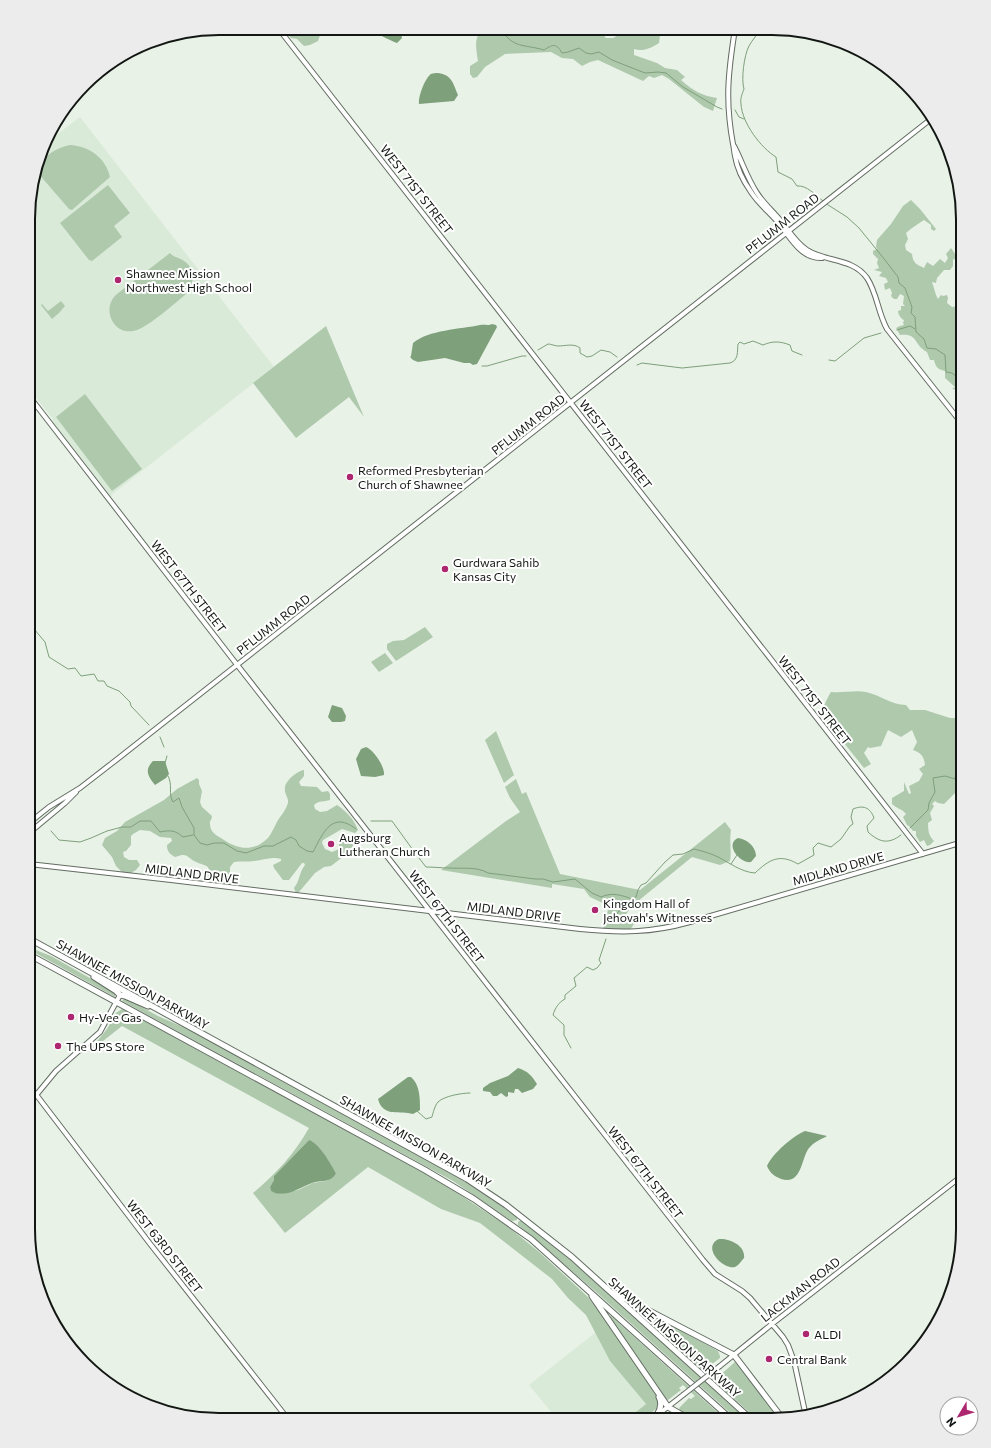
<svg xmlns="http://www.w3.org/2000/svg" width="991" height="1448" viewBox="0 0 991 1448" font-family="Commissioner,sans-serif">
<rect width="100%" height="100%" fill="#e8f2e7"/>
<path fill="#daead8" d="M80 117 274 367 110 496 54 424 52 418 29 389 30 194 47 142Z
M596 1332 610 1361 646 1404 626 1420 557 1419 529 1385Z"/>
<path fill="#afc9ad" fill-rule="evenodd" d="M283 28H311L321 32 318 41 310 45 304 46 297 39 291 38Z
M481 29H598L606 38H613L622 33H631L643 29H661L659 43C651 48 643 52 634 49V55L657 63 665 68 677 70 685 77 681 80C692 90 702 96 717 98L713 111 704 107 669 79 662 75 654 78 649 76 643 81 598 60 590 62 582 66 573 59 562 58 551 52 505 54 485 67 477 77 473 78 470 74V66L478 61C476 48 474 41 481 29Z
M70 145C89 146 106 158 110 177L72 210 69 209 37 172C42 157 54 148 70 145Z
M108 185 130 213 114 226 122 237 92 261 89 260 60 223Z
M911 200 920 209 936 229 934 231 931 229V225L924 220C918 224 911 228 906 233L908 239 905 245 906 250 912 254C913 263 916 264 924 268L927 262 933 266 940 259 945 263 948 258 946 254 951 248 960 261 953 259V266L950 270H944L937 278 936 283 932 282 936 295 938 299 941 295 943 296 947 295 948 298 947 303 952 307 960 306 963 312V394H960L957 390 952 389 955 387 945 378V371C937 369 936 367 934 360H930L927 352C913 345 919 333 900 335L896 328 900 326 904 325 903 323 904 320C901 319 898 314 898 311L901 310V306H905L903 304 904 296 900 294 897 299H894L891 296 892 293 890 288 885 290 884 284 888 282 886 278 879 276 882 272 874 270 879 268 877 263 878 259 873 254V251L877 249 876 247 877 240 891 224 903 206Z
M170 253C174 258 179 257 184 261 196 269 195 285 185 295 174 304 149 326 137 330 114 338 100 308 117 294Z
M61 301 65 306 59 313 52 319 41 305 42 304 48 311Z
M326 326 364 417 349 397 296 438 253 383Z
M85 394 142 469 112 491 56 417Z
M425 627 433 637 396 661 387 649V644L393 641 404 640Z
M385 653 393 663 379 672 371 662Z
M831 692C843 693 855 690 866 692 880 695 892 705 906 705L910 710H925L950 718H963V788L959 789 944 804 938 803 935 801 932 804 934 806 930 813 932 820 928 823C928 831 929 836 934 841L930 845 927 846 924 840 920 842 916 836V831H913L909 826 907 825 903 817 906 814C901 808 897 809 892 804V798L904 791V782L909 794 911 793 909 786 919 781 923 774 919 769 925 765C924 756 921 753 913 750L917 742 912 730 901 737 888 730 881 746 870 748 868 747 864 753 871 764 864 768 820 713C825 705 826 700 831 692Z
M496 731 514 775 504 783 485 740Z
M304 770V776L299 782 301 786 317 787 322 792 328 791 330 794V800C324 802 319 800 314 805L315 809 320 812 327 811 337 805C346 811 354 819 358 830L355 833 342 829 323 840 322 843 325 849 332 852 339 849V843C344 837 352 835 359 839L344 856 331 866 324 867 315 873 299 892 296 893 294 888C300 881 299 872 305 865L304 863H302L289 880H283L274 868 273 865 281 861V859C271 856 264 860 254 861 247 862 241 861 234 862L230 867V885C228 885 226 883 223 883 217 881 211 883 205 880V876L209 870 208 867C204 864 200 864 196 862 186 857 188 852 175 857 170 854 167 852 167 845L172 841 171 838 160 837 150 831 140 830 133 834 131 836V845L126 851 123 852 124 857 129 860H137L140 865 136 870 129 874 122 872 116 866 112 857 102 845 105 838 117 831 125 822 164 800 177 789 197 778 199 780V784L202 791 200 802 202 807 212 816C212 820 209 821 210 824 210 831 215 835 221 838 236 849 253 853 268 838 272 833 274 827 277 822 281 815 285 812 288 803 289 798 284 794 285 788 285 781 297 771 304 770Z
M516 779 522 794 526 792 560 874 640 890 725 822 731 830C729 841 732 851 730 861L720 865 692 857 632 906 624 917 634 924 630 930 603 929 609 906 590 897 584 889 552 884V888L441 870 506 821 520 812 510 798 505 787Z
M28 947 51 956 111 990 115 994V997L28 949Z
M124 999H127L158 1016 190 1030 456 1176 517 1216V1220L512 1221 453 1181 122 1001Z
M122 1009 426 1174 456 1192 507 1226 538 1251 587 1296 599 1310 657 1396 659 1403 657 1408 643 1420H626L646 1404 610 1361 586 1315 568 1298 552 1279 480 1223 441 1209 368 1167 285 1233 253 1193C275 1175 295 1153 309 1128L122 1026 93 1049 94 1045 107 1029 116 1013ZM309 1140C321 1149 329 1160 336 1173L326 1181 313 1183 298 1190 280 1194 271 1191 270 1187 274 1180V1176Z
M521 1220 560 1250 747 1420H738L595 1291 518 1225V1222Z
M632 1304 718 1351 720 1356V1358L707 1368 717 1378 735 1362 779 1418 772 1420H758L631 1306Z
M611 1316 726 1420C712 1420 686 1424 679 1408L689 1398 691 1399 695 1396 683 1385 679 1388 681 1390 668 1400 665 1399 609 1317Z"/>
<path fill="#7ea07b" d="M369 28 400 29 402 38 397 43C389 40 375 33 369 28Z
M438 73C452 75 453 83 458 95L454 101 419 104C418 97 425 78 431 74 433 73 436 73 438 73Z
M492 324 496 325 497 327 477 364 473 365 470 363H464L445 358 418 362 413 360 410 357 411 356 413 343C428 330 461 329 480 325 485 324 488 326 492 324Z
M332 705 342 708 346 716 345 721 341 722H332L328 717Z
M366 747C374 750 385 767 384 775L375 777 361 776 356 759 361 749Z
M153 761H165L169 774 166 778 155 785C148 776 144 770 153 761Z
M738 838C747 839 756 847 756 856L751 862C740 864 724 844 738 838Z
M518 1068C528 1071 532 1076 537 1084L533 1089 522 1093 518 1089H515L514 1093 508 1092V1096L506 1097 501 1093 497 1096H493L490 1092 483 1091V1088L490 1083 508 1076Z
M408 1077H411C420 1085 420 1098 420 1110L413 1114C400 1110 383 1118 378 1099Z
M805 1131 827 1136C820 1140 815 1141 809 1148 801 1158 802 1186 781 1179 774 1176 770 1173 767 1166 772 1154 794 1135 805 1131Z
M309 1140C319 1143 331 1164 336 1173 331 1183 321 1180 312 1183 299 1188 284 1199 271 1191L270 1187 274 1180V1176Z
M719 1239C730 1238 746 1246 744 1258 741 1261 739 1265 735 1267 723 1270 701 1247 719 1239Z"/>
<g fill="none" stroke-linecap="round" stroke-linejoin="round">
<path stroke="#7ea07b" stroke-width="1" d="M501 29C513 49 524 44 544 50 552 45 556 42 562 53L568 52 579 48 586 53 591 54 599 52 612 60 645 73 658 72 666 73 683 87 717 107 722 109
M759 30C757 36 752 40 749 46 744 55 741 80 744 89 742 94 740 99 741 104 742 123 761 148 776 157L778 172 792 179 797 186C807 185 815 195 823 201
M293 32 296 30H302L305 28
M735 110 739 117 744 119
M825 203 847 217 859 228 885 260 898 277 899 283 905 288 912 307 911 313 915 317 916 332 924 339 927 348 936 349 945 355 946 372 952 373 963 382
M897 330 910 326 915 329
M538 350 548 344C551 344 555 346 558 346 565 346 574 343 580 348V353L587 357 592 356 601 350 610 352 617 357
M829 360 835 361 864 338 881 333
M637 365 642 363 682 368 730 363C739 360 737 352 738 344L740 342 744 344 753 341 763 345C772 341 780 341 790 345L792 351 802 355
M482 366H487L522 356H526
M29 623 45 642 49 657 68 669 75 668 81 676 94 674 98 681H104L107 686 119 691 130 702 131 706 149 725
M160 737 164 747
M165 763 167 756
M168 776C173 784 168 794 173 802L179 798 182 807 194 828V835L200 843 207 845 214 843H224L237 851 246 853 264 846H273L291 837 296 840 299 846 307 851 313 852C323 833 332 810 356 829
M29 805 33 809
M371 821H392L413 850
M910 828 928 810 929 803 935 792 933 778 945 776 955 779 956 771 963 769
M51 831 59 840 80 842 91 838 107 831 122 827H131L140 821H151L160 832C170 830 175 830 183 837L193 835
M419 858 426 867C434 867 442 868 449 868 462 869 476 866 488 873L535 879H543L553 882 575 879 592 893 601 897C612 892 621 895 632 899L636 897 638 890 641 885 646 883 665 862 673 855 683 854 694 849C702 851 710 853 718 857 730 863 741 872 755 873 769 860 779 853 798 864L814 855 813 848 818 843 831 847 841 839 850 826 853 824 851 817 853 809C863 805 870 807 874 818L867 826 868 832C879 842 888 845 901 835
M731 864 737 855
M611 924 618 912 628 905 632 899
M571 1048 564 1035V1025L553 1015C555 1008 559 1002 565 999V995L576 986 574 978 587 967 593 970 597 968 601 963 599 960 606 939
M417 1111 426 1119 432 1117C433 1113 435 1105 438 1102 444 1096 462 1093 470 1093"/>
<g stroke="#636c62" stroke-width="6">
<path id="secondary" d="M278 28 923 854
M735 29C728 73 725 101 733 144 734 148 734 152 735 156 737 169 744 182 751 192 759 205 772 214 781 226 792 240 802 259 822 258
M734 146C742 161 747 178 757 193 764 204 773 211 781 221 789 231 796 243 807 250 826 262 853 258 867 278 877 293 878 313 887 329L963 425
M29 396 231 657 703 1260 715 1274 742 1291 750 1298 783 1337 788 1345 794 1361 805 1412
M29 823 49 807 80 788 111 764 931 119
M29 833 65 803 76 792
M29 864 171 880 580 929C621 933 651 933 690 922L963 842
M28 1084 151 1245 288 1419
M37 1094 56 1071 100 1032 120 995
M720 1366 772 1324 963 1175
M651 1420 683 1395"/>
</g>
<g stroke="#636c62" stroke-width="7">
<path id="highway" d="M28 938 467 1179 506 1205 572 1257 752 1420
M28 954 425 1170 474 1199 531 1239 732 1420
M94 977 116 991 120 995 125 996 148 1006
M615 1293 734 1355 782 1418
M592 1296 668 1407 691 1420
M657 1415C661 1409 662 1403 659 1397"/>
</g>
<use href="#secondary" stroke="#fff" stroke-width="4"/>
<use href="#highway" stroke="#fff" stroke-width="5"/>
<g stroke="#636c62" stroke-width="6" stroke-linecap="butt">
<path id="secondary-bridge" d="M683 1395 720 1366"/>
</g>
<use href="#secondary-bridge" stroke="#fff" stroke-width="4"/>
</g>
<g fill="#ac276f" stroke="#fff" stroke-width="1.5">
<circle cx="118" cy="280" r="4"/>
<circle cx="350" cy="477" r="4"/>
<circle cx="445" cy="569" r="4"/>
<circle cx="331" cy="844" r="4"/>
<circle cx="595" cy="910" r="4"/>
<circle cx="71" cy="1017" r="4"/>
<circle cx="58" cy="1046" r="4"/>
<circle cx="806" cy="1334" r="4"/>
<circle cx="769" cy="1359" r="4"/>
</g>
<g text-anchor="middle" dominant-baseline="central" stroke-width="4" stroke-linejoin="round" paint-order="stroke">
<g font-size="12" fill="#131713" stroke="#fff">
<text transform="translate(417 189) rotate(52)">WEST 71ST STREET</text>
<text transform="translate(782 223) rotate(-38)">PFLUMM ROAD</text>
<text transform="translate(528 424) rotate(-38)">PFLUMM ROAD</text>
<text transform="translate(616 444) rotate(52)">WEST 71ST STREET</text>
<text transform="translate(189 586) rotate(52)">WEST 67TH STREET</text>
<text transform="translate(273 624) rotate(-38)">PFLUMM ROAD</text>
<text transform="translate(815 700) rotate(52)">WEST 71ST STREET</text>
<text transform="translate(838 868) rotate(-16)">MIDLAND DRIVE</text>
<text transform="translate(192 873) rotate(7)">MIDLAND DRIVE</text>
<text transform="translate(514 911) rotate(7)">MIDLAND DRIVE</text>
<text transform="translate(447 916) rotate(52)">WEST 67TH STREET</text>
<text transform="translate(133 984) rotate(29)">SHAWNEE MISSION PARKWAY</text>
<text transform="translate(416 1141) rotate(30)">SHAWNEE MISSION PARKWAY</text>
<text transform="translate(646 1172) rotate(52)">WEST 67TH STREET</text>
<text transform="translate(165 1246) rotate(52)">WEST 63RD STREET</text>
<text transform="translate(800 1289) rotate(-38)">LACKMAN ROAD</text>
<text transform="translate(675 1337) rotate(42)">SHAWNEE MISSION PARKWAY</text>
</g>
<g font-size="12" fill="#131713" stroke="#fff" text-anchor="start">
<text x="126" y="273">Shawnee Mission<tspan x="126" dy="14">Northwest High School</tspan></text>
<text x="358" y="470">Reformed Presbyterian<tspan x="358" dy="14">Church of Shawnee</tspan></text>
<text x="453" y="562">Gurdwara Sahib<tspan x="453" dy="14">Kansas City</tspan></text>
<text x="339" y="837">Augsburg<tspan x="339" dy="14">Lutheran Church</tspan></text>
<text x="603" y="903">Kingdom Hall of<tspan x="603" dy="14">Jehovah's Witnesses</tspan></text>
<text x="79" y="1017">Hy-Vee Gas</text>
<text x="66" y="1046">The UPS Store</text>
<text x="814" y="1334">ALDI</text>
<text x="777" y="1359">Central Bank</text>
</g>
</g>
<path d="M0 0H991V1448H0ZM219 35H772A184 184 0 0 1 956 219V1229A184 184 0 0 1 772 1413H219A184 184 0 0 1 35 1229V219A184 184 0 0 1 219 35Z" fill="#ececec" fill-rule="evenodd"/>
<path fill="none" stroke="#131713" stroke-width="2" d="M219 35H772A184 184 0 0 1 956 219V1229A184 184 0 0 1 772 1413H219A184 184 0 0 1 35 1229V219A184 184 0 0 1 219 35Z"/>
<g transform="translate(959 1416) rotate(232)"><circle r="19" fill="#ffffff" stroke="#a1a2a1"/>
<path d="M0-3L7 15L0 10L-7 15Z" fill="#ac276f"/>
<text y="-6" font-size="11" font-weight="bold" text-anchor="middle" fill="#131713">N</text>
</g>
</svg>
